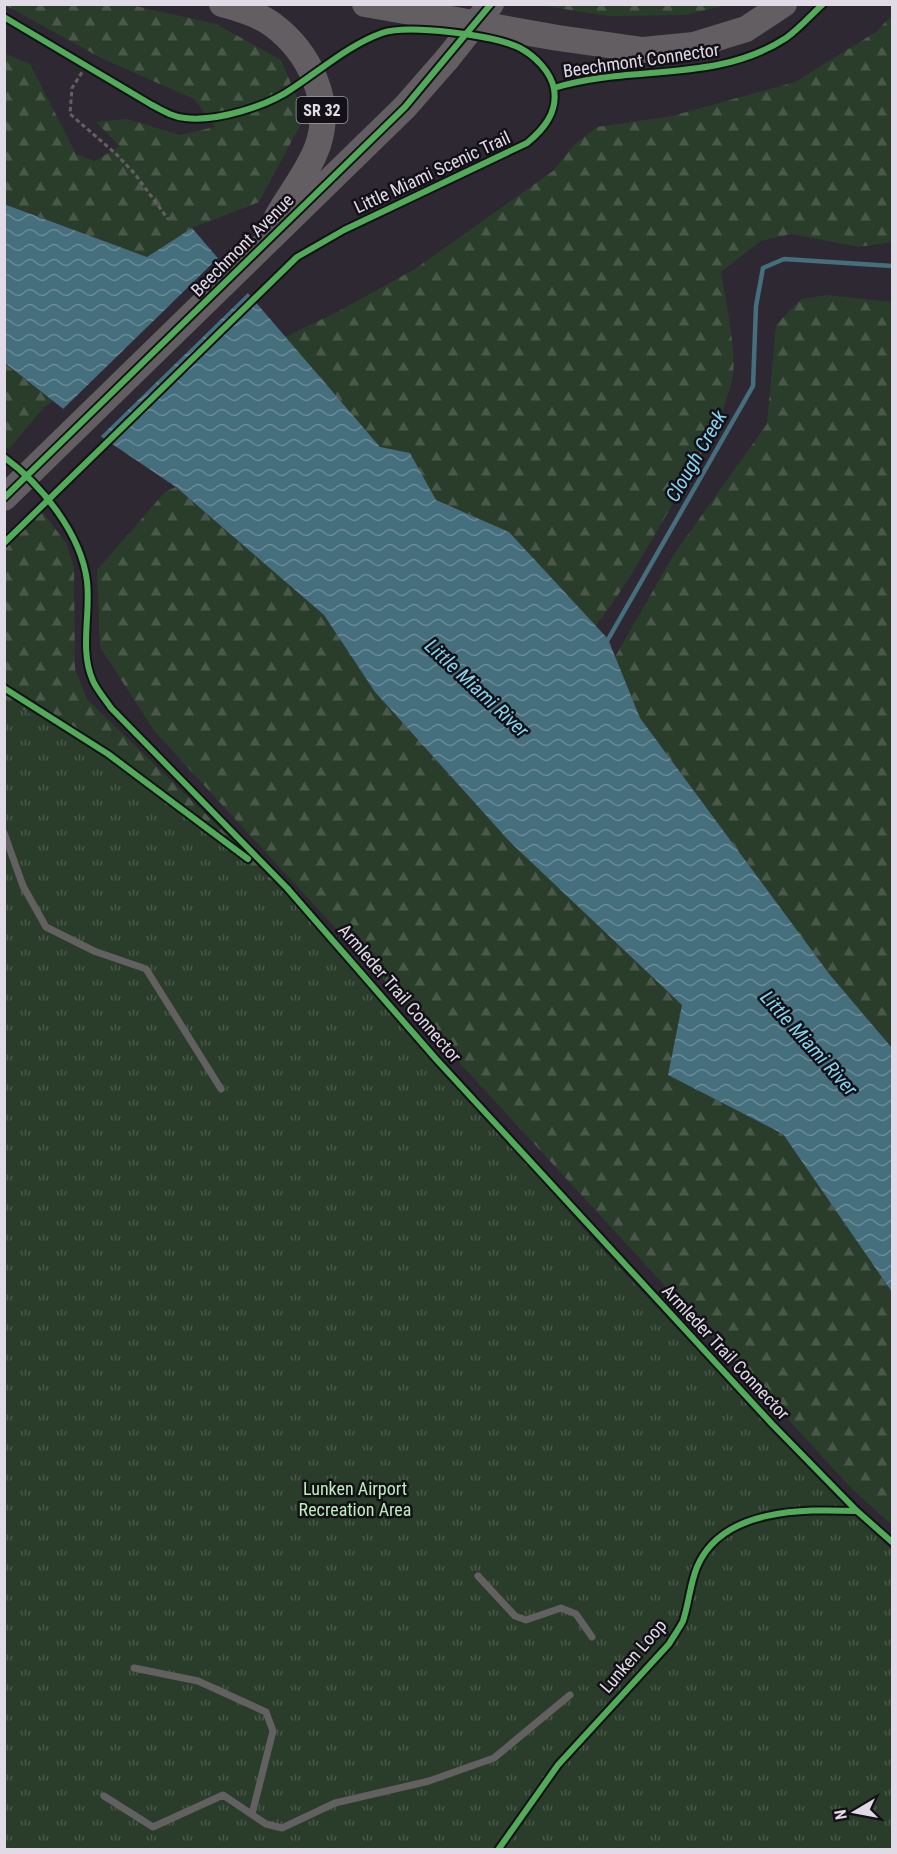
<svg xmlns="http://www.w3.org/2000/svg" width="897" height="1854" viewBox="0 0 897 1854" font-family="'Roboto Condensed',sans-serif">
<defs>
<pattern id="forest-firs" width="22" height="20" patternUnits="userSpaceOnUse" patternTransform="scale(1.5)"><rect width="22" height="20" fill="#2a3d2a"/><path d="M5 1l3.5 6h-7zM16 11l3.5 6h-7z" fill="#495849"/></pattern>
<pattern id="park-tufts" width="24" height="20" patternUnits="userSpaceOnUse" patternTransform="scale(1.5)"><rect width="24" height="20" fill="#2a3d2a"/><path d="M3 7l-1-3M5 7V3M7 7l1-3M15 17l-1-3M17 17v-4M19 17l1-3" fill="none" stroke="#495849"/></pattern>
<pattern id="water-waves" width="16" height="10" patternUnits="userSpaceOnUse" patternTransform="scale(1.5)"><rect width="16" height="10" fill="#466f7e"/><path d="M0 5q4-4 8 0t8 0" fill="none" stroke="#698a96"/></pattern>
</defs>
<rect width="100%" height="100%" fill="#2d2832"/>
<path fill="url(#forest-firs)" d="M532 4H727V5L685 15 608 16Z
M5 5H131L216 24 281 60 305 116 259 202 192 228 147 257 5 204 4 53 30 64 76 154 95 161 120 146 96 122 127 119 180 135 215 127 194 99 103 59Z
M892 15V242L859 247 791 234 761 241 721 272C725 297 738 357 732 380 721 426 694 466 671 507 647 547 625 590 595 626L509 532 436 500 410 453 380 447 285 337 337 312 415 269 553 171 575 144 597 127 672 116 795 82 876 32Z
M827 295 892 302V1048L830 975 640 718 615 657 674 554 767 424 776 325 801 299Z
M4 363 53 401 43 408 9 449 4 446Z
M176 487 324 615 375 692 510 842 682 1005 668 1075 783 1134 892 1292V1525L852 1489 155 732 100 647 97 570 165 492Z
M38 506 66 543 74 567 75 669 87 699 290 896 596 1243 834 1495 5 770V539Z"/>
<path fill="url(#park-tufts)" d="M5 699 106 758 290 896 596 1243 834 1495 892 1550V1849L5 1850Z"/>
<path fill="url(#water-waves)" d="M4 204 147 257 192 228 380 447 410 453 436 500 509 532 608 639 640 718 830 975 892 1048V1292L783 1134 668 1075 682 1005 510 842 375 692 324 615 176 487 81 423 5 363Z"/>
<path fill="#2d2832" d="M220 256 250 291 98 439 61 411Z"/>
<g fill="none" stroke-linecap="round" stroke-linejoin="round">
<path stroke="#466f7e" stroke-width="4.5" d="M606 643 753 386 756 306 763 268 784 259 892 266"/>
<path stroke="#635f62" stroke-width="3" stroke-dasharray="4.5 3" stroke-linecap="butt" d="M86 66 72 88 70 114 115 153 135 174 168 219"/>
<path stroke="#636061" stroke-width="7" d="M4 833 23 886 46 927 94 951 146 969 221 1089
M478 1576 515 1616 526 1620 561 1608 576 1614 592 1637
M134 1668 198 1681 266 1712 273 1731 252 1814
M104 1796 153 1827 223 1795 266 1824 282 1828 335 1803 429 1781 494 1758 570 1695"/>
<path stroke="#635e61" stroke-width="26" d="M222 4C239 9 258 14 273 25 309 52 333 101 318 145 309 171 290 193 277 217
M365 4 558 38 643 50 694 45 746 29 784 4
M4 498 405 107 447 59"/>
<path stroke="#635e61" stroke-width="26" d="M447 59 491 4"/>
<g stroke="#131017" stroke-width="10">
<path id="cycleway" d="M4 17 152 105C163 111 173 117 185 118 216 122 268 106 293 88 322 69 349 45 382 33 408 24 495 35 520 48 535 56 551 72 554 89 558 112 544 129 527 143L344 230 297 257 4 543
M554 88C630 64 716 84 786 38 799 29 811 15 823 4
M4 457C42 485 81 534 87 581 91 613 79 650 93 681 97 690 105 699 111 708L287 888 436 1059 772 1424 857 1511 892 1542
M4 498 405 107 491 4
M4 688 108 754 248 859
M498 1850 558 1765 669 1644C673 1637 679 1629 683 1621 689 1603 690 1584 697 1567 722 1508 803 1509 857 1511"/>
</g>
<use href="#cycleway" stroke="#51ab58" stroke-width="6"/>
</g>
<g text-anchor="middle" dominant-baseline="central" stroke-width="5" stroke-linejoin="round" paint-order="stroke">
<rect fill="#131017" stroke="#a29ea8" stroke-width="1.5" x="296.5" y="97" width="51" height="26" rx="4.5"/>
<g font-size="16" font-weight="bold" fill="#e0dbe6">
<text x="322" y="110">SR 32</text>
</g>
<g font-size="18" fill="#e0dbe6" stroke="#131017">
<text transform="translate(641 60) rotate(-8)">Beechmont Connector</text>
<text transform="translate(432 172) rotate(-25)">Little Miami Scenic Trail</text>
<text transform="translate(242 245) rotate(-45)">Beechmont Avenue</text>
<text transform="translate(400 993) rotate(49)">Armleder Trail Connector</text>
<text transform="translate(726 1352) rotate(47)">Armleder Trail Connector</text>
<text transform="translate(633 1656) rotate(-49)">Lunken Loop</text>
</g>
<g font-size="18" fill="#bceebb" stroke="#131017">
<text x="355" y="1488">Lunken Airport<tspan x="355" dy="21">Recreation Area</tspan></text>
</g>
<g font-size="20" font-style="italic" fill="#86d5f0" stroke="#131017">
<text transform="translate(696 456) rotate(-60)">Clough Creek</text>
<text transform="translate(477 688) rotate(43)">Little Miami River</text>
<text transform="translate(809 1043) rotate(48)">Little Miami River</text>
</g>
</g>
<rect width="897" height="1854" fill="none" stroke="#e0dbe6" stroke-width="12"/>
<g transform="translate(855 1812) rotate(260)" stroke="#131017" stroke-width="4.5" paint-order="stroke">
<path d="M0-4.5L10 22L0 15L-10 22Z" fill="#e0dbe6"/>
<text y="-9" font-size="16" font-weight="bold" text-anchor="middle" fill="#e0dbe6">N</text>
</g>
</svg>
